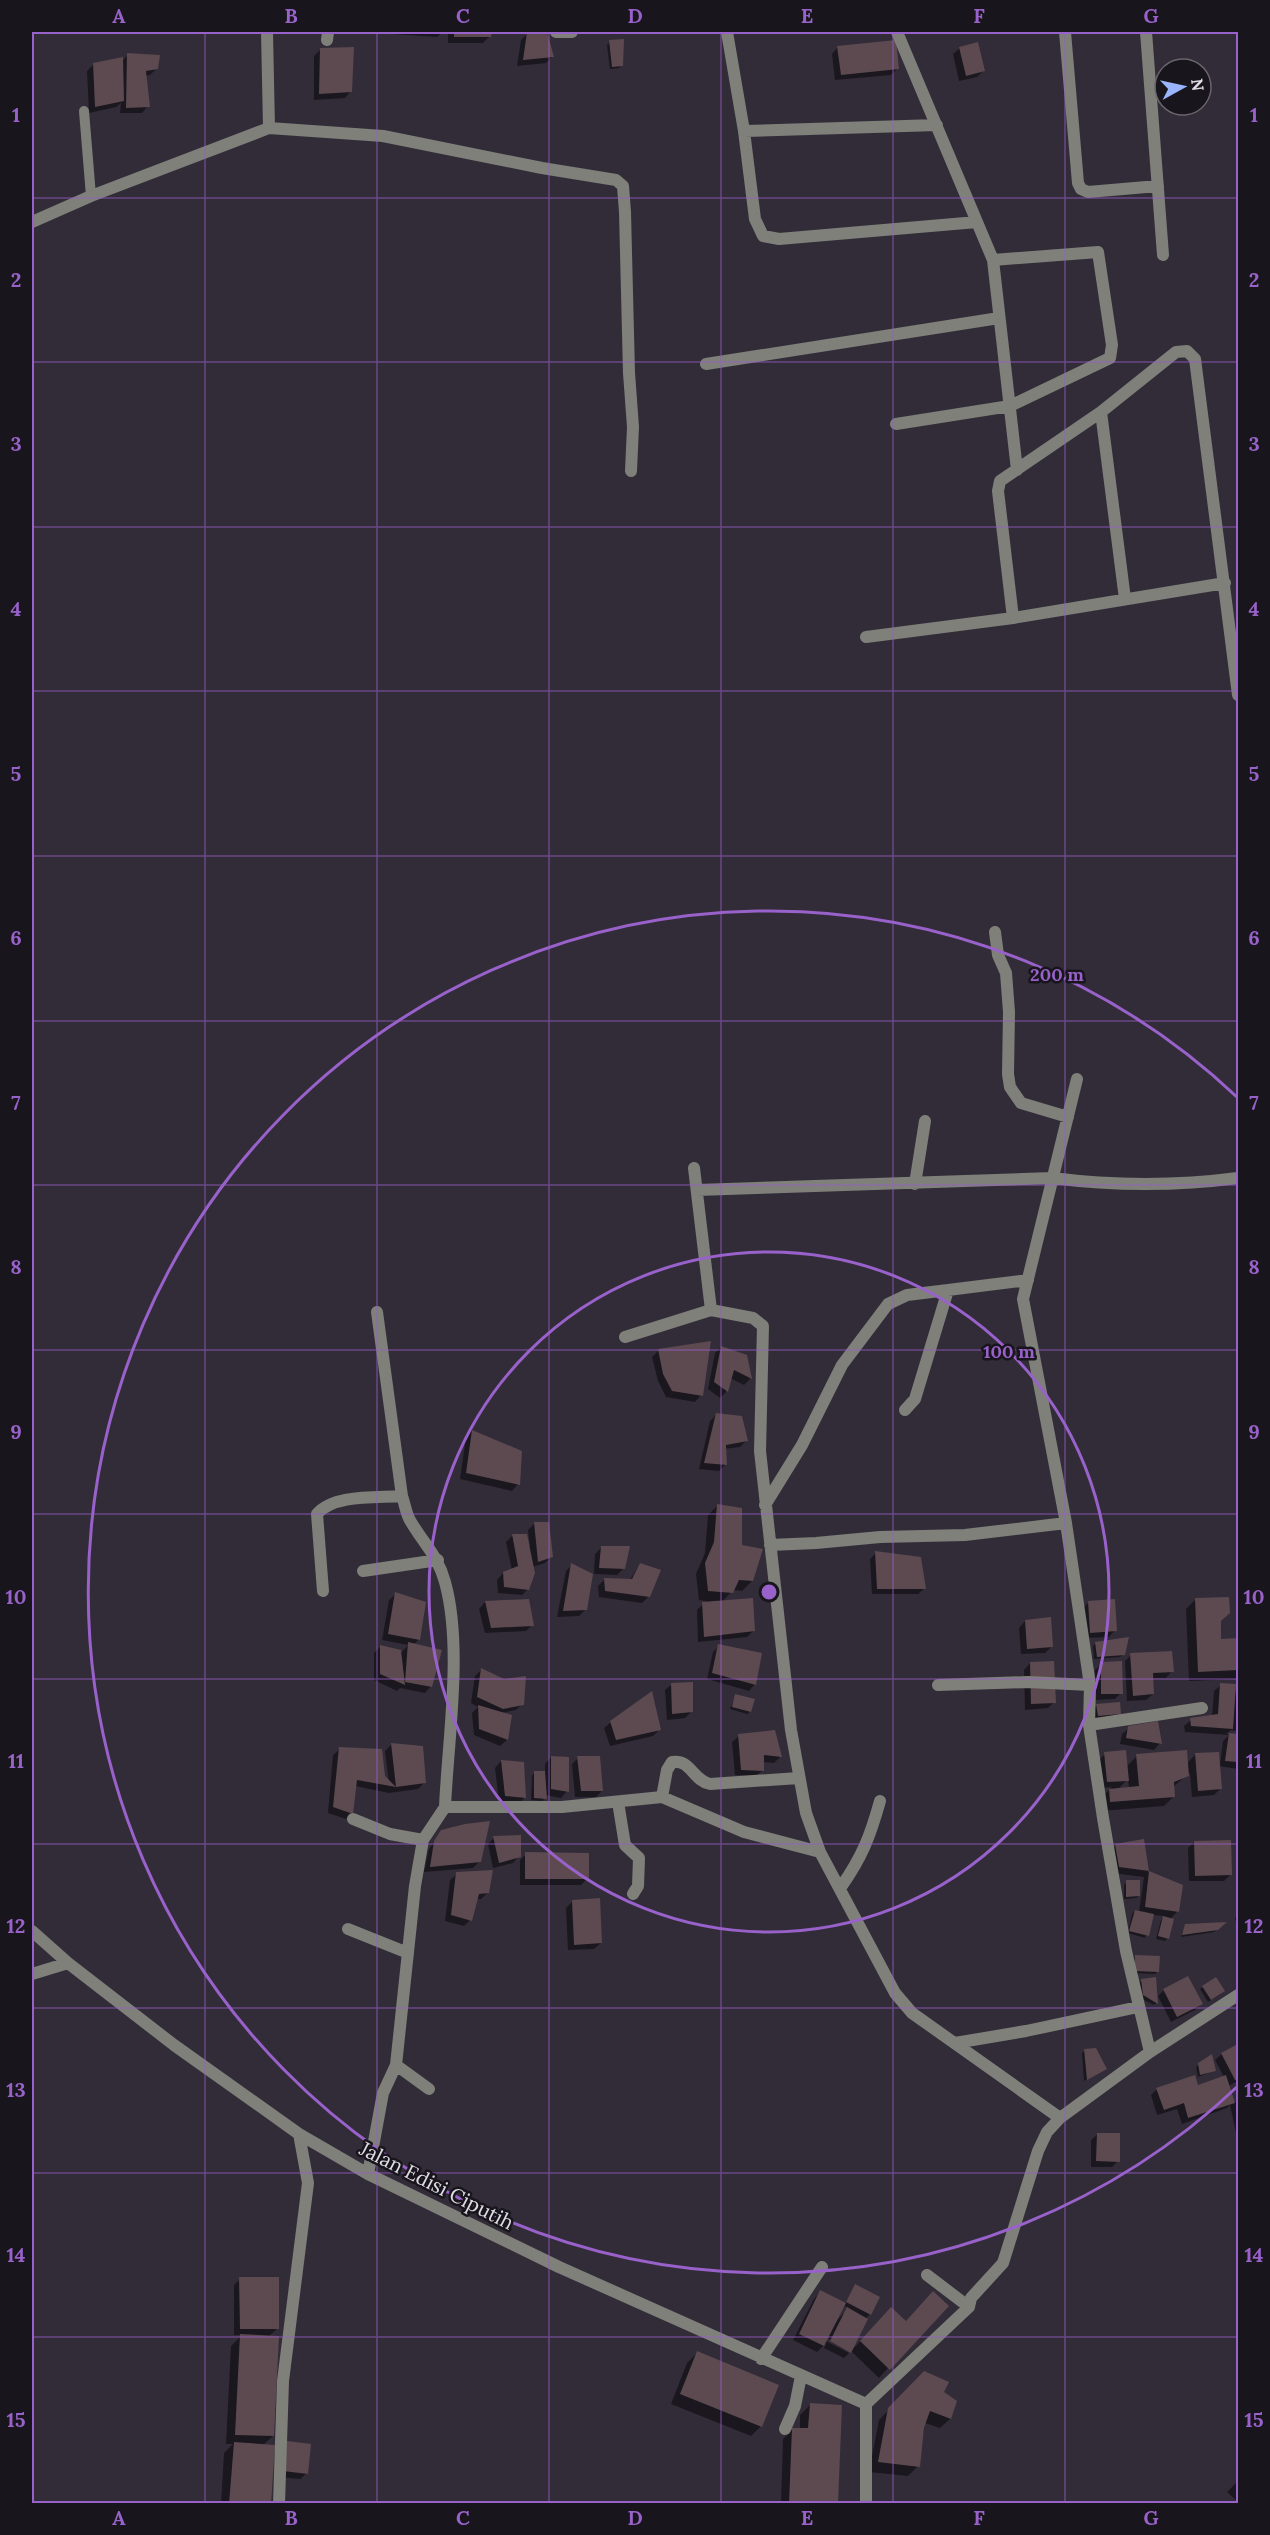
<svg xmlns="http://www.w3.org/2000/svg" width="1270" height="2535" viewBox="0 0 1270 2535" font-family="Lora,serif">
<rect width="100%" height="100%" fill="#322c39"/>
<path fill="#0007" fill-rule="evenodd" d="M394 32H443L437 37 393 34Z
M448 32H491L490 36 483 43H448Z
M528 33 553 56 546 63 517 66 521 40Z
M610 42 622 65 619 68 610 69 607 45Z
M838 47 898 68 891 75 835 80 832 54Z
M960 48 983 71 977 77 959 81 953 54Z
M320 50 351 91 345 98 314 100V56Z
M128 55 157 68 150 75 145 76 148 106 142 113H120L121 103 116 107 89 113 87 71 94 64 122 61Z
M709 1343 701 1395 695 1402 666 1397 658 1381 652 1357 658 1351Z
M721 1347 745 1356 750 1379 744 1385 730 1378 726 1392 720 1398 708 1389 715 1353Z
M717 1414 747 1440 740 1447 724 1449 725 1465 719 1471 699 1469 710 1421Z
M472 1431 518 1484 512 1491 460 1479 466 1437Z
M717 1506 740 1546 752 1581 742 1591 733 1590 722 1602 753 1631 747 1637 698 1642 697 1610 706 1601 699 1600 696 1574 705 1553 708 1515Z
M535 1523 552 1556 545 1563 532 1567 528 1589 522 1595 498 1593 497 1580 503 1573 512 1570 506 1542 512 1536 530 1546 528 1530Z
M602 1547 624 1568 617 1575 594 1574 595 1554Z
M876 1553 925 1588 918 1594H872L870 1559Z
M640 1564 649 1596 642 1603 599 1597 598 1586 604 1580H630Z
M572 1565 586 1609 579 1616 557 1617 566 1571Z
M396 1594 419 1639 413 1645 431 1686 425 1693 400 1688 397 1691 374 1680V1653L380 1647 402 1652 408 1645 382 1640 389 1600Z
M1196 1599 1219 1621 1220 1641 1238 1640V1679L1189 1681 1186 1609Z
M528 1600 532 1625 526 1631 485 1633 479 1609 485 1602Z
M1089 1602 1115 1630 1109 1637 1084 1638 1082 1609Z
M1025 1621 1052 1646 1045 1653 1021 1654 1019 1628Z
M1096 1643 1123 1654 1120 1657 1094 1659 1093 1646Z
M719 1646 755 1684 749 1691 707 1679 713 1652Z
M1131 1655 1172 1671 1166 1678H1152L1153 1694 1146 1700 1127 1701 1125 1661Z
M1030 1663 1054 1702 1048 1708 1025 1710 1024 1670Z
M1102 1663 1121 1693 1115 1699 1096 1700 1095 1670Z
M481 1670 522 1704 516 1710 501 1713 510 1716 507 1740 500 1746 474 1735 472 1713 478 1707 471 1703 475 1676Z
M672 1684 691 1712 685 1718 667 1720 665 1690Z
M1221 1685 1234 1693 1238 1689V1731L1231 1730 1226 1734 1238 1735V1769L1218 1766 1220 1789 1214 1795 1192 1797 1190 1773 1173 1787 1174 1796 1164 1806 1100 1811 1099 1800 1112 1787 1101 1788 1099 1760 1105 1754 1126 1767 1137 1756 1187 1763 1196 1754 1220 1765 1223 1741 1229 1735 1185 1732 1184 1726 1191 1720 1212 1716 1214 1691ZM1128 1779 1129 1789H1118Z
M736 1696 750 1712 747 1714 730 1709Z
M1097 1705 1119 1713 1116 1716 1095 1718 1094 1708Z
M611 1722 659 1730 653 1736 610 1746 604 1728Z
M1129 1728 1160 1743 1154 1750 1120 1744 1122 1734Z
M739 1736 780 1757 774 1763 763 1762V1770L756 1776 735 1775 732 1742Z
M392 1744 425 1782 418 1789 389 1793 355 1786 352 1813 346 1819 328 1813 333 1755 340 1749 389 1783 385 1751Z
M551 1757 567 1791 561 1798 545 1795 543 1801 531 1800 532 1776 534 1773 545 1772V1764Z
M578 1758 602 1791 596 1797H575L572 1764Z
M501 1761 525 1797 519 1804 499 1802 495 1768Z
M442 1831 479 1862 473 1868 424 1872 429 1849Z
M494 1838 519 1856 513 1863 493 1868 488 1844Z
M1143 1841 1148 1872 1181 1886 1178 1911 1170 1919 1168 1938 1165 1941 1156 1939 1161 1920 1165 1916 1152 1915 1145 1938 1128 1933 1132 1914 1135 1911 1139 1912 1144 1877 1113 1873 1110 1852 1116 1845Z
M1194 1842 1231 1874 1224 1881H1189L1188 1848Z
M526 1854 587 1879 581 1885H520V1860Z
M457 1874 488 1892 481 1899H476L470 1920 464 1926 445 1921 450 1880Z
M1127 1882 1139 1896 1136 1898 1124 1899V1885Z
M573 1901 601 1943 594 1949 568 1950 566 1908Z
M1238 1915V1927H1237L1235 1918Z
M1223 1924 1214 1932 1181 1937 1186 1925Z
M1135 1957 1158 1971 1155 1974 1132 1973V1959Z
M1154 1979 1156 2003 1154 2005 1140 1998 1139 1983 1142 1980Z
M1203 1987 1221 1994 1208 2002 1200 1989Z
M1164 1990 1201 2004 1195 2010 1171 2022 1158 1996Z
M1238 2045V2081L1228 2086 1234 2103 1238 2099V2142L1230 2105 1227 2108 1182 2124 1177 2109 1157 2115 1151 2095 1157 2089 1197 2087 1224 2077 1215 2060 1222 2054Z
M1085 2050 1106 2069 1084 2081 1082 2053Z
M1199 2065 1214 2071 1198 2077 1196 2067Z
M1098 2134 1118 2161 1112 2167H1091V2140Z
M240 2279 277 2329 268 2337 273 2436 263 2445 269 2504H221L224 2453 233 2444H226L231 2346 242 2335H234V2285Z
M855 2286 870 2314 865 2319 850 2350 824 2336 822 2339 849 2353 844 2358 824 2348 827 2342 817 2352 793 2340 814 2299 820 2292 845 2304ZM843 2305 849 2308 836 2321Z
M891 2309 905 2323 888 2368 879 2378 851 2351Z
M697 2353 777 2385 761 2426 751 2436 671 2404 687 2363Z
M925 2373 943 2393 955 2401 950 2419 940 2428 925 2423 918 2466 908 2476 869 2472 879 2420Z
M810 2405 836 2504H781L783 2439 793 2429H800V2415Z
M281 2449 307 2473 300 2479 278 2477Z
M1238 2481V2502L1227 2492Z"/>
<path fill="#5c4a50" d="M454 32H492L491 37H454Z
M527 32H547L554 57 523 60Z
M624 39 623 66 612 67 609 40Z
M896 40 899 69 841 75 837 46Z
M978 42 985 71 966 76 959 47Z
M354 47 352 92 319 94 320 48Z
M127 53 160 55 158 69 146 71 150 107 126 108Z
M123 57 124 101 95 107 93 63Z
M711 1341 703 1396 672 1391 663 1374 658 1349Z
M721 1346 747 1355 752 1379 734 1370 728 1392 714 1382Z
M716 1413 742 1416 748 1441 726 1445 727 1465 704 1463Z
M472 1430 522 1451 520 1485 466 1473Z
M717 1504 742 1508V1545L763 1549 753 1581 739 1580 733 1593 708 1591 705 1563 714 1542Z
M534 1522H549L553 1557 538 1562Z
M512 1534H527L535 1573 529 1590 504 1587 503 1572 518 1566Z
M601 1546H630L625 1569 599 1568Z
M875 1551 921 1557 926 1589H877Z
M571 1563 593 1574 587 1610 563 1611Z
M640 1563 661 1570 650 1597 605 1591 604 1578 632 1579Z
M395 1592 426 1602 420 1640 388 1634Z
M1229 1597 1230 1613 1221 1621V1639L1238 1638V1670L1198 1672 1195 1598Z
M753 1598 755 1631 704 1637 702 1602Z
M529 1599 534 1626 491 1628 485 1601Z
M1115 1599 1117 1631 1090 1633 1088 1601Z
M1051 1617 1053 1647 1027 1649 1025 1620Z
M1129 1637 1125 1655 1097 1657 1095 1642Z
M408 1642 442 1650 432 1687 405 1682Z
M718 1644 762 1653 756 1685 712 1673Z
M380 1645 401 1650 405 1685 380 1674Z
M1172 1651 1174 1672 1153 1673 1154 1694 1133 1696 1130 1653Z
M1054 1661 1056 1703 1031 1704 1030 1662Z
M1122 1661 1123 1694H1101V1662Z
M481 1668 504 1679 526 1676 524 1705 503 1709 477 1697Z
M693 1682V1712L672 1714 671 1683Z
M1220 1683 1236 1684 1233 1729 1191 1726 1190 1718 1218 1714Z
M652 1691 661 1730 616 1740 610 1721Z
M735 1694 755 1699 751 1712 732 1707Z
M1120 1702 1121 1714 1098 1716 1096 1704Z
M478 1705 512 1715 508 1740 479 1729Z
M1158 1721 1162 1744 1126 1738 1128 1726Z
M775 1730 782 1757 764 1755V1771L741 1770 738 1734Z
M1229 1733 1238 1734V1762L1225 1761Z
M391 1743 423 1746 426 1783 396 1787 357 1780 353 1814 333 1807 339 1747 382 1749 385 1776 396 1787Z
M1126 1750 1129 1781 1107 1782 1104 1752Z
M1187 1750 1189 1776 1174 1782 1175 1797 1110 1802 1109 1789 1139 1786 1136 1754Z
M1219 1752 1222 1789 1198 1791 1195 1753Z
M551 1756 569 1757V1792L551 1789Z
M577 1756H600L603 1791H581Z
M501 1760 524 1762 526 1798 505 1796Z
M534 1771H545L547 1799 534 1798Z
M490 1821 481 1862 430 1867 434 1841 441 1830 465 1824Z
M521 1835V1857L499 1863 493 1836Z
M1144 1839 1149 1871 1119 1867 1115 1844Z
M1231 1840 1232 1875 1195 1876 1194 1841Z
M525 1852 589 1853V1879H525Z
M493 1870 489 1893 479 1894 472 1921 451 1915 456 1872Z
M1149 1871 1183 1885 1179 1912 1145 1907Z
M1126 1880H1140V1896L1126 1897Z
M600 1898 602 1943 574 1945 572 1900Z
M1135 1910 1154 1914 1149 1936 1129 1931Z
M1163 1916 1174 1919 1169 1939 1158 1936Z
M1227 1922 1218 1930 1182 1935 1185 1924Z
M1135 1955 1160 1956 1159 1972 1134 1971Z
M1188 1976 1203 2004 1177 2017 1163 1989Z
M1156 1977 1158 2004 1143 1995 1141 1979Z
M1216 1977 1225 1991 1211 2000 1202 1986Z
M1238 2044V2079L1235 2080 1221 2053Z
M1096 2048 1107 2069 1087 2080 1084 2049Z
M1212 2054 1216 2071 1200 2075 1198 2063Z
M1195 2075 1198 2085 1226 2075 1235 2103 1188 2118 1184 2103 1164 2110 1156 2088Z
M1097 2133H1120V2162L1096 2161Z
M239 2277H279V2329H240Z
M855 2284 880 2297 871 2315 846 2302Z
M820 2290 846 2303 824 2346 799 2334Z
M933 2291 949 2306 890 2370 860 2341 891 2307 906 2321Z
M847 2307 868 2319 851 2353 830 2341Z
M240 2334 279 2336 274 2436 235 2435Z
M697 2351 779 2385 762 2427 680 2394Z
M924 2371 949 2382 944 2392 957 2401 951 2419 930 2411 924 2428 920 2467 878 2462 888 2408Z
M810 2403 842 2405 838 2504H789L792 2428H808Z
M287 2441 311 2444 308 2474 283 2471Z
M234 2442 275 2445 271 2504H229Z"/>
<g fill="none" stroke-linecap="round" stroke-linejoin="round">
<path stroke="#7e8079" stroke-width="10" d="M84 111 91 196"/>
<path stroke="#7e8079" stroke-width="12" d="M267 32 269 128
M556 32H572
M727 32 744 131 755 219 763 236 779 239 977 222
M897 32 993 260 1017 470
M1065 32 1078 183 1081 189 1088 192 1158 186
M1146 32 1163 255
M327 40 328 32
M744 131 937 125
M32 222 91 196 269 128 383 136 542 168 616 180 623 186 625 212 629 373 633 427 631 471
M706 364 999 318
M1101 412 1125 599
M896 424 1010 406 1110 358 1112 345 1098 252 993 260
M1225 583 1013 618 998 491 1000 481 1101 412 1176 352 1187 351 1195 359 1238 695
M866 637 1013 618
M995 932 998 955 1006 973 1009 1012 1008 1074 1010 1087 1021 1103 1068 1117
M1077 1079 1023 1299 1066 1523 1090 1685 1089 1725 1103 1818 1126 1951 1150 2052
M694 1168 711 1310
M915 1184 925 1121
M697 1190 1052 1178C1115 1186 1176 1186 1238 1178
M377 1312 402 1496C405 1504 406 1515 411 1522 424 1544 438 1556 445 1582 463 1647 448 1738 445 1807
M625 1337 711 1310 753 1318 763 1326 760 1451 791 1730 806 1813 820 1852 895 1993 912 2013 1060 2118
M905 1410 915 1399 948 1290 1028 1280
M765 1505 802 1445 842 1365 888 1304 907 1295 948 1290
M770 1545 816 1543 880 1537 965 1535 1066 1523
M363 1571 438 1560
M323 1591 317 1514C334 1494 377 1498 402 1496
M938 1685 1028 1682 1090 1685
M1089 1725 1202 1708
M662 1797 667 1770 672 1762C691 1759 692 1780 710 1784L799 1778
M618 1802 625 1845 639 1858 638 1886 633 1894
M353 1819 390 1834 423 1840
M841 1887C862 1857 870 1837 880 1801
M348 1929 408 1953
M32 1931 68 1963 174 2045 299 2134 368 2174 559 2267 866 2404
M32 1974 68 1963
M955 2043 1026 2031 1138 2007
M396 2065 429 2089
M368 2174 383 2093 396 2065 415 1886 423 1840 445 1807H562L662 1797 744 1832 820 1852
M927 2275 969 2307
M761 2359 822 2267
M785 2429 795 2406 801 2376
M279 2504 283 2381 308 2183 299 2134
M866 2504V2404L969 2307 971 2298 1003 2263 1038 2151 1047 2132 1060 2118 1150 2052 1238 1995"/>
</g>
<path fill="none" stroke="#9961ca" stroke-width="1.5" stroke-opacity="0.55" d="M205 32V2504M377 32V2504M549 32V2504M721 32V2504M893 32V2504M1065 32V2504M32 198H1238M32 362H1238M32 527H1238M32 691H1238M32 856H1238M32 1021H1238M32 1185H1238M32 1350H1238M32 1514H1238M32 1679H1238M32 1844H1238M32 2008H1238M32 2173H1238M32 2337H1238"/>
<g fill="none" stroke="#9961ca" stroke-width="3">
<circle cx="769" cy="1592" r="340"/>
<path d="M1238 2086A681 681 0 1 1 1238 1098"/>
</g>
<g text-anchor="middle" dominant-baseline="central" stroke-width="5" stroke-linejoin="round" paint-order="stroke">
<g font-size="20" fill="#e0dce5" stroke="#18161c">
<text transform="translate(437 2185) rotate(27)">Jalan Edisi Ciputih</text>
</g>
</g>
<circle cx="769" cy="1592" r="9" fill="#9961ca" stroke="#18161c" stroke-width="3"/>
<g font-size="18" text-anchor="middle" font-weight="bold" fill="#9961ca" stroke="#18161c" stroke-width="5" stroke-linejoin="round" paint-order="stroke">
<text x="1057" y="981">200 m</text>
<text x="1009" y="1358">100 m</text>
</g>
<rect width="1270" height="2535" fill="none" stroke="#18161c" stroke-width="66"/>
<g transform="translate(1183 87) rotate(82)"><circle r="28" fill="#18161c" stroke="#68656c" stroke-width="1.5"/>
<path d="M0-4.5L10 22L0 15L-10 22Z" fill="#9ab5fd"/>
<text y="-9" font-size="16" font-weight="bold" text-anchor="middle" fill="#e0dce5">N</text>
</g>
<rect x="33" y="33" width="1204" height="2469" fill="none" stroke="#9961ca" stroke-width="2"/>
<g font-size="20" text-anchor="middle" font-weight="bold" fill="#9961ca">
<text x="119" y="23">A</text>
<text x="291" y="23">B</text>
<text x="463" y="23">C</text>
<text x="635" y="23">D</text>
<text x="807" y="23">E</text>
<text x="979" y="23">F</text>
<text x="1151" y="23">G</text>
<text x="16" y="122">1</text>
<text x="1254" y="122">1</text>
<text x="16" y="287">2</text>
<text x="1254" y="287">2</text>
<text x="16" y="451">3</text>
<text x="1254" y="451">3</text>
<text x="16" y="616">4</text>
<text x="1254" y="616">4</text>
<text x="16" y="781">5</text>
<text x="1254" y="781">5</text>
<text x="16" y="945">6</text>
<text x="1254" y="945">6</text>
<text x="16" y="1110">7</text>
<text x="1254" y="1110">7</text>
<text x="16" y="1274">8</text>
<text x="1254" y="1274">8</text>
<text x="16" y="1439">9</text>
<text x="1254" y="1439">9</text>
<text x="16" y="1604">10</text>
<text x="1254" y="1604">10</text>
<text x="16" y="1768">11</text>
<text x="1254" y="1768">11</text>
<text x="16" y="1933">12</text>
<text x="1254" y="1933">12</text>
<text x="16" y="2097">13</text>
<text x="1254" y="2097">13</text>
<text x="16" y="2262">14</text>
<text x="1254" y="2262">14</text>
<text x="16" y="2427">15</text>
<text x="1254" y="2427">15</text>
<text x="119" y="2525">A</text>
<text x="291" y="2525">B</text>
<text x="463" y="2525">C</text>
<text x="635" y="2525">D</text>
<text x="807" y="2525">E</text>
<text x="979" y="2525">F</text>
<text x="1151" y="2525">G</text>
</g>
</svg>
